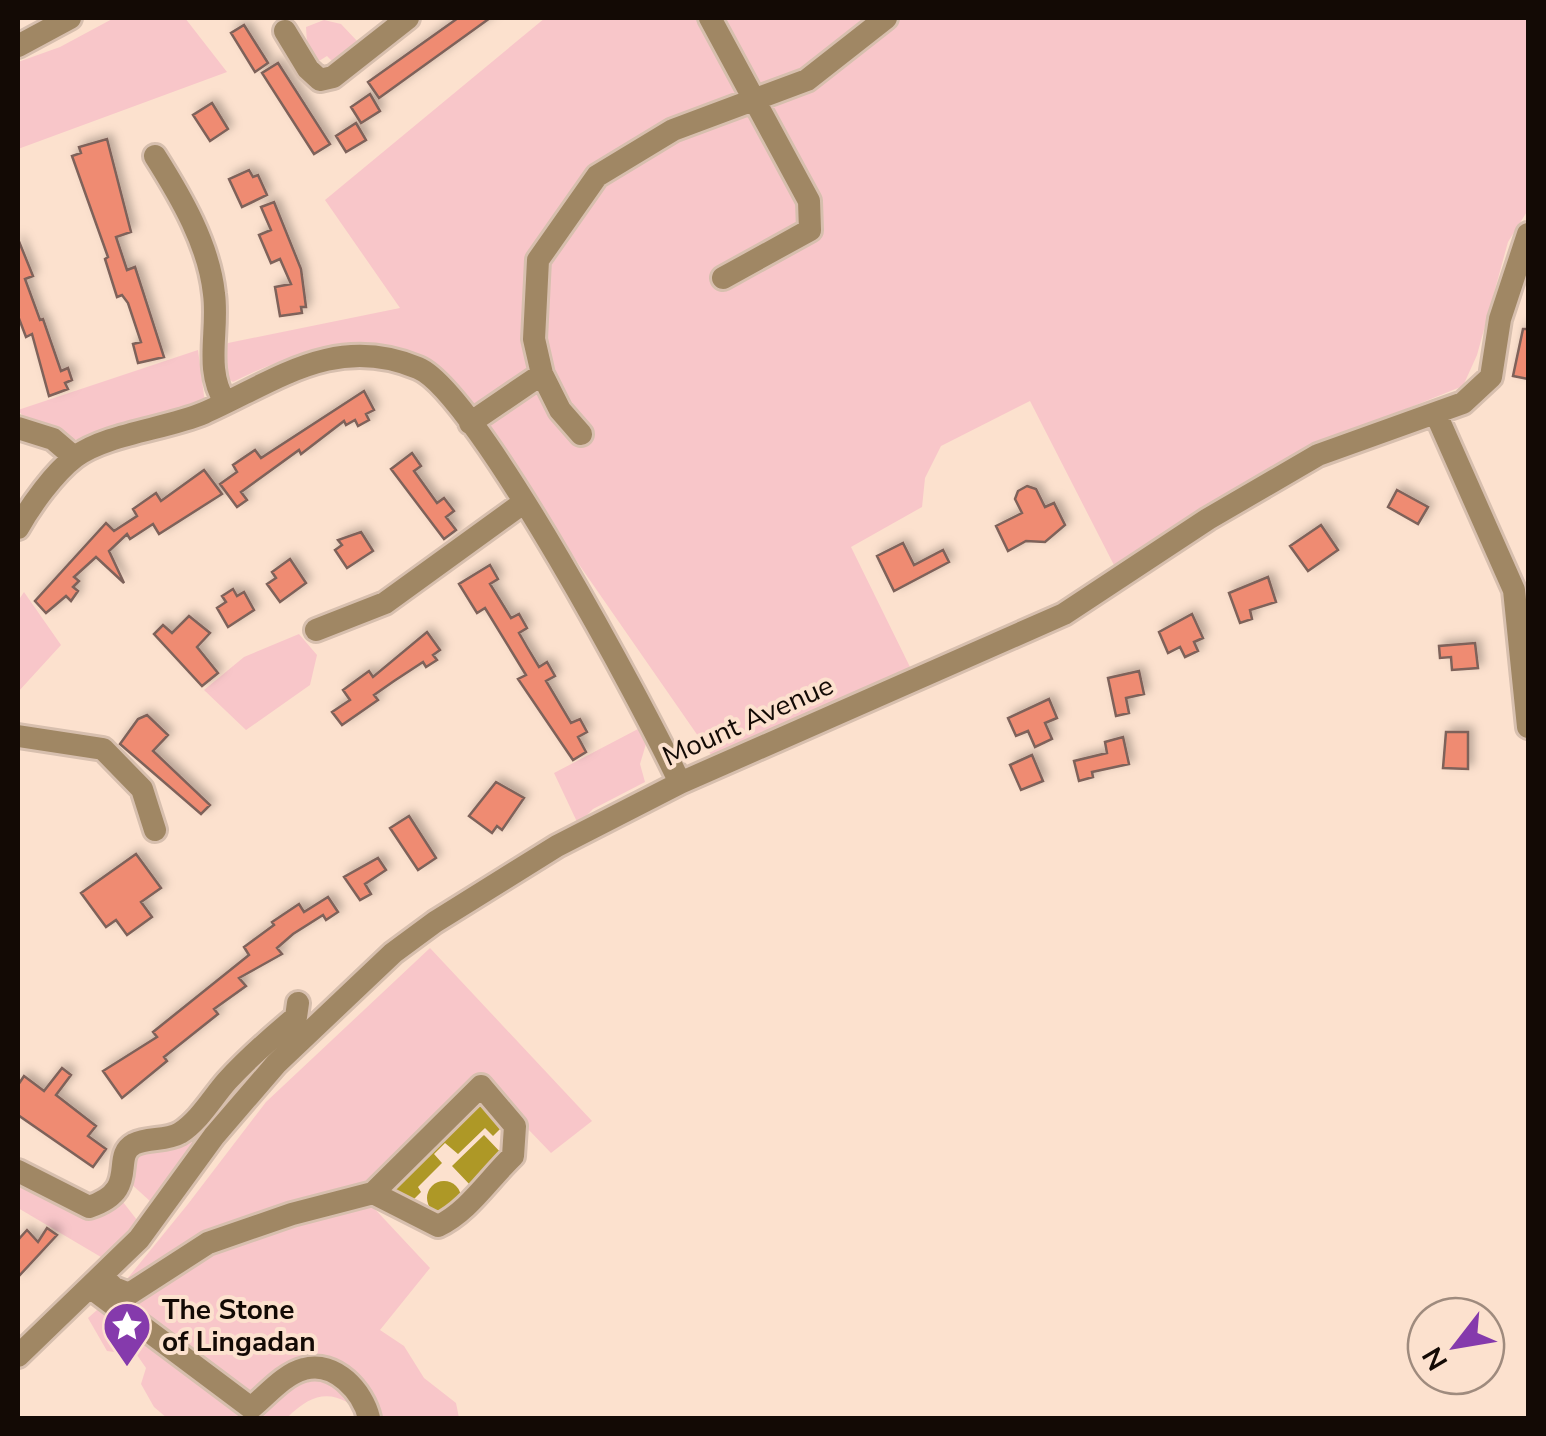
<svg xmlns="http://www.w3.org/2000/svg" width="1546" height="1436" viewBox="0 0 1546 1436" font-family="'Nunito Sans',sans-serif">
<defs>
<filter id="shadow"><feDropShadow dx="4.5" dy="-4.5" stdDeviation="5" flood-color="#0004"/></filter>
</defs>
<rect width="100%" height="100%" fill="#fce1ce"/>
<path fill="#f8c6c9" d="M114 18H185L227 72 18 149V62L60 47Z
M545 18H1528V210L1508 242 1477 355 1463 386 1292 455 1116 569 1030 401 941 446 925 478 922 507 851 547 912 671 714 759 444 370C422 363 399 353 376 349 329 341 274 361 233 382L225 376 222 354 228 343 400 308 325 200Z
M324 20 341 24 358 42 332 61 327 56 319 61 307 43 306 27Z
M198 350 205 403 89 440 66 439 59 429 31 426 18 410Z
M24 592 61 645 18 692V601Z
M299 634 317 655 310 685 246 730 204 690 244 657Z
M638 729 646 744 640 764 645 782 593 809 578 824 554 773Z
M430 948 592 1121 551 1153 478 1077 358 1191 430 1268 380 1330 404 1346 424 1378 456 1403 459 1418H367C339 1390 316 1388 287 1418H167L154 1407 141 1384 146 1368 137 1355 107 1351 88 1318 114 1295 188 1204 266 1102Z
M212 1123 151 1202 129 1182 132 1160 146 1150 173 1145Z
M18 1178 123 1202 137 1220 106 1260 18 1208Z"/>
<path fill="#ae9826" d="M482 1094 508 1121 493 1136 485 1128 458 1154 445 1143 434 1154 442 1163 418 1187 421 1192 408 1205 389 1185Z
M484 1135 504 1156 472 1187 452 1166Z
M427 1198a17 17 0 1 1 34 0a17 17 0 1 1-34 0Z"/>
<path fill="#ef8b72" stroke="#7e625a" stroke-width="2.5" filter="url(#shadow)" d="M458 18H490L379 98 368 82Z
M244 25 268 63 255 72 231 33Z
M278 63 330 144 314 154 262 73Z
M370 94 380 111 361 123 351 107Z
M212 103 228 129 210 141 193 115Z
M356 123 366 140 346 152 336 136Z
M107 139 131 232 116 237 127 270 135 267 164 357 138 363 133 344 141 342 128 303 122 295 117 297 105 259 108 257 72 156 81 153 79 147Z
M249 170 253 177 258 175 267 195 242 207 229 179Z
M274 202 301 269 306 307H301L302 313 280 316 275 287 291 284 280 259 271 263 259 235 271 230 261 207Z
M18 239 33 276 25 279 40 320 43 319 61 371 68 368 72 380 65 383 68 389 49 396 32 334 26 337 18 316Z
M1523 329H1528V379L1513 376Z
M364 391 374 410 366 414 369 420 358 426 355 420 346 425 344 421 301 454 299 450 241 492 247 500 237 507 220 484 237 472 233 465 255 450 261 458Z
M412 453 421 466 414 471 437 503 444 498 454 511 446 517 456 530 444 539 391 469Z
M204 470 222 494 159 534 153 524 130 539 127 534 109 551 124 583 96 557 74 577 79 581 73 587 78 591 71 601 66 596 46 613 35 601 106 523 114 531 137 516 133 509 156 493 161 501Z
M1027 486 1036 489 1045 507 1054 503 1065 525 1045 542 1026 541 1008 551 996 526 1022 513 1015 499 1018 491Z
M1397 490 1428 507 1418 524 1388 507Z
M1321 525 1338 550 1308 571 1290 546Z
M361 532 373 551 347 568 335 550 342 545 338 540Z
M903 543 914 565 943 550 949 562 894 591 877 556Z
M290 559 306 583 280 602 267 584 276 578 272 572Z
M490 565 498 579 490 584 511 618 519 614 527 628 519 633 527 647 539 667 547 662 555 676 546 681 571 723 580 719 587 732 578 737 586 752 573 760 518 679 526 675 485 608 477 613 459 584Z
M1268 577 1276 602 1250 610 1252 619 1240 623 1229 593Z
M233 589 237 596 244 592 254 610 228 627 217 608 226 602 222 596Z
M1192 614 1203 638 1194 642 1198 651 1185 657 1180 647 1168 653 1159 632Z
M189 616 210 633 197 647 218 673 202 686 154 634 163 625 172 633Z
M427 632 440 650 433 655 437 660 426 667 423 662 394 681 374 695 378 700 342 725 332 712 350 700 343 690 369 671 373 677Z
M1475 643 1478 668 1452 670 1451 657 1440 658 1439 646Z
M1139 671 1144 694 1126 698 1129 713 1116 716 1108 678Z
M1049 699 1057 718 1045 723 1052 739 1035 747 1028 731 1016 736 1008 718Z
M147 715 168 735 153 751 210 805 201 814 120 744 138 719Z
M1446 732H1468V769L1443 768Z
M1123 737 1129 764 1092 772 1093 777 1079 781 1074 761 1107 753 1105 742Z
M1032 755 1043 781 1021 790 1010 765Z
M496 782 524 798 502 830 497 826 492 833 469 816Z
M409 816 436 858 418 870 390 828Z
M136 854 161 888 141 902 152 917 127 935 116 920 106 927 81 893Z
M378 858 386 870 365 884 371 894 360 900 344 877Z
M328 897 338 912 326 920 323 915 293 934 277 948 282 954 239 978 246 986 214 1009 218 1014 164 1057 167 1061 122 1098 103 1071 157 1037 153 1032 249 955 244 947 274 925 272 922 299 904 304 912Z
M62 1068 71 1075 56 1095 96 1126 88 1136 106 1149 93 1167 18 1115V1085L24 1076 44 1091Z
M47 1228 57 1235 18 1277V1240L27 1230 38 1242Z"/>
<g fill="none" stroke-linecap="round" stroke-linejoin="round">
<g stroke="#d7bfae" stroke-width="28">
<path id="minor" d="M710 18 809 201 810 230 723 278
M285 31 308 69 320 80 333 77 408 18
M18 46 70 18
M155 156C181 197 209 245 214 294 219 331 204 369 225 402
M542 374 534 339 538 260 597 176 673 130 807 80 886 18
M1436 414 1514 590 1528 727
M470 423 542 374 560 410 581 434
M18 428 53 439 74 457
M18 528C31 505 54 473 75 457 106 434 166 429 204 413 276 381 335 333 418 368 476 391 648 714 680 783
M316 630 385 603 523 503
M18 736 103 749 142 789 155 830
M481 1086 515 1126 513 1156C488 1180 468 1212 438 1226L373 1193Z
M18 1171 89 1207C141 1190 110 1157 134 1144 148 1137 166 1141 180 1133 200 1120 212 1098 227 1081 249 1057 272 1037 296 1017L298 1003
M103 1277 114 1288 129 1294 208 1243 292 1214 373 1193
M91 1288 251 1408C266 1396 284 1374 304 1369 335 1360 363 1392 369 1418
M18 1356 139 1239 214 1136 276 1064 393 953 435 922 557 846 680 783 1064 614 1208 519 1318 455 1463 403 1491 377 1500 319 1528 234"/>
</g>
<use href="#minor" stroke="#a08764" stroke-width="22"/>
</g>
<defs>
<g id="sight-pin" transform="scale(2.5)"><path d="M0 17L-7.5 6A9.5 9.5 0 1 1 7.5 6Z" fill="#853aac" stroke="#fce1ce"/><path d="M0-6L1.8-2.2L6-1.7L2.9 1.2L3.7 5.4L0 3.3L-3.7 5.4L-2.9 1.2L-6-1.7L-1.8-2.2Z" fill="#fff"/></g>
</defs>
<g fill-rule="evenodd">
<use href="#sight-pin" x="127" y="1326"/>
</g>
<g text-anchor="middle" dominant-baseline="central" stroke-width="8" stroke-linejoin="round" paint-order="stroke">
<g font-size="28" fill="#130a05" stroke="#fce1ce">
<text transform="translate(748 721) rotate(-24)">Mount Avenue</text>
</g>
<g font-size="28" font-weight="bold" fill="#130a05" stroke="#fce1ce" text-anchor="start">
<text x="162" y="1310">The Stone<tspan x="162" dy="32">of Lingadan</tspan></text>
</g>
</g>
<rect width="1546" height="1436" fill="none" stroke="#130a05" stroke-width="40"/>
<g transform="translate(1456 1346) rotate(239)"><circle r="48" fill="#fce1ce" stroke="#9f8b7e" stroke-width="2.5"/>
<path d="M0-8L18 38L0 25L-18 38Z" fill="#853aac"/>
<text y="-15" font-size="28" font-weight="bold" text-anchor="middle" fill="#130a05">N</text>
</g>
</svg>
